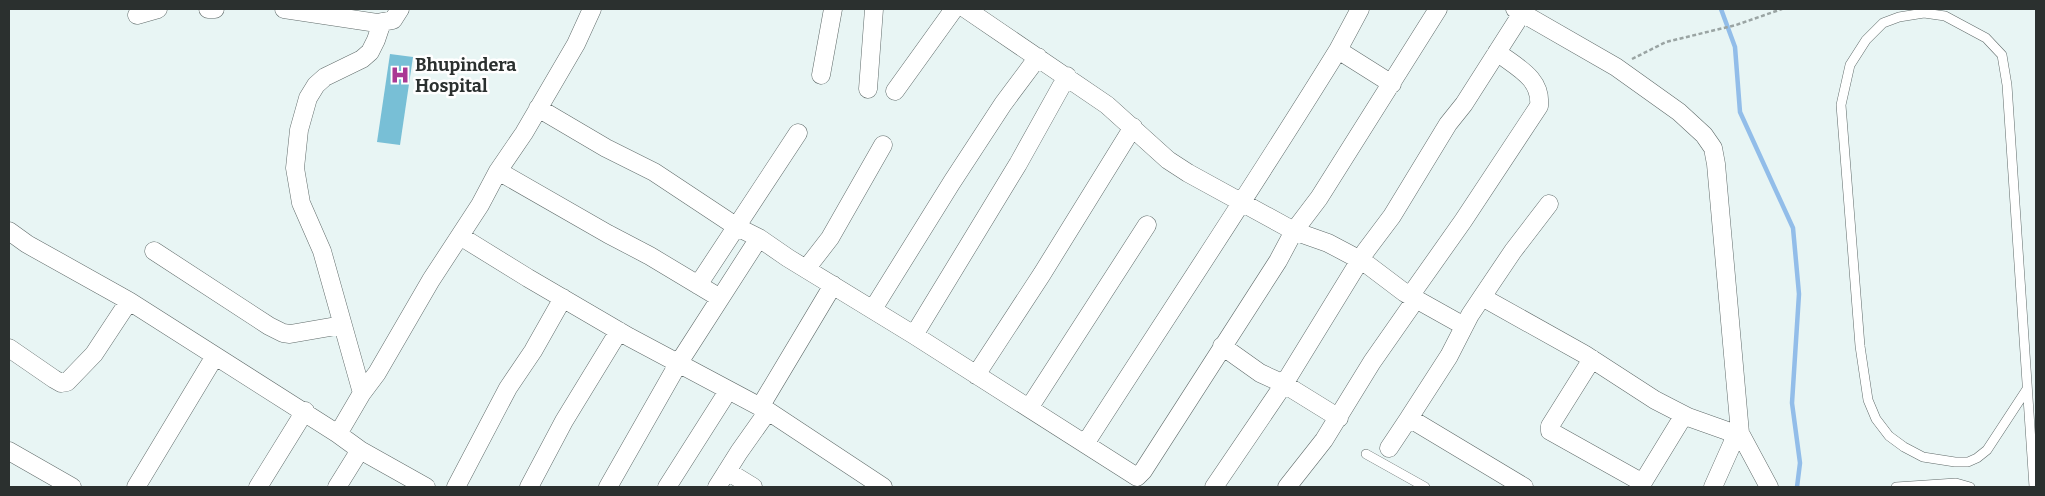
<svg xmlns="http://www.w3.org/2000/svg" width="2045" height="496" viewBox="0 0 2045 496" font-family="Bitter,serif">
<rect width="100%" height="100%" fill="#e8f5f4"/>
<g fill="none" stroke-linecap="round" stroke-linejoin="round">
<path stroke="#92bde9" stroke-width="4.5" d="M1721 9 1735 47 1740 112 1793 228 1799 294 1792 403 1800 463 1797 487"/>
</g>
<path fill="#78bfd6" d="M390 54 413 57 400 145 377 142Z"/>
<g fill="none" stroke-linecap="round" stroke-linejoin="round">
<g stroke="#606b6a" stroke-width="10">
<path id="lane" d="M2027 389 1987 450 1977 458 1968 462H1955L1923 457 1904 447 1889 436 1876 419 1868 400 1860 346 1841 105 1850 65 1866 40 1883 23 1899 17 1924 13 1945 16 1986 38 2002 55 2007 85 2034 487
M1366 454 1425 487
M1896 487 1956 483 1970 487"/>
</g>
<g stroke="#606b6a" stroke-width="19">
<path id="street" d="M208 9H215
M284 9 377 23 393 20 400 9
M966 9 1107 105 1168 160 1188 173 1294 231 1328 243 1364 262 1405 293 1464 326
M1360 9 1338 50 1392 84
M1515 9 1616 67 1679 112 1704 135 1713 148 1716 164 1740 433
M137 15 158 9
M821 75 833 9
M868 89 874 9
M895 91 954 9
M538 108 606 148 654 172 737 227 759 238 788 258 914 335 1137 477 1143 471 1278 261 1294 231 1319 198 1438 9
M498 171 608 234 650 256 720 298
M9 231 27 244 129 301 338 434 362 393 377 373 431 280 480 205 498 171 524 133 576 44 592 9
M460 236 528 278 629 337 768 411 883 487
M154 251 269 326 283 333 290 334 342 325
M806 269 830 238 883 145
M698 285 798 133
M1410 296 1463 221 1539 106C1542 78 1516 67 1497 52
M1482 297 1513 251 1549 204
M873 309 952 182 1003 104 1038 57
M914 335 1018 164 1067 76
M1222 346 1260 373 1284 384 1339 418
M9 348 54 379 61 383 67 382 94 354 129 301
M1592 359 1550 426V431L1643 483
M976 375 1042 274 1133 127
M362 393 322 251 301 203 295 168 299 130 308 98 316 85 325 77 362 59 370 52 376 40 382 22
M760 407 833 285
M1029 408 1147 225
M1733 433H1740L1769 487
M1085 444C1169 313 1256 183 1338 50
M1389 448 1409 418
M360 450 426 487
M9 451 72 487
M727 471 753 487
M136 487 215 356
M258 487 305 411
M337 487 360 450 338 434
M456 487 508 388 533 351 563 298
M529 487 564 421 619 331
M608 487 678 364 759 238
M667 487 728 391
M717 487 739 452 768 411
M1214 487 1284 384 1365 252 1392 216 1448 124 1464 104 1522 13
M1287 487 1324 440 1372 362 1416 299
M1524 487 1409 418 1449 356 1470 315 1482 297 1584 354 1655 400 1688 417 1733 433V442L1713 487
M1640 487 1684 415"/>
</g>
<path stroke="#9aa4a3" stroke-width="2.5" stroke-dasharray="4 2.5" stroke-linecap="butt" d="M1632 59 1666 42 1736 25 1782 9"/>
<use href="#lane" stroke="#fff" stroke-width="9"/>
<use href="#street" stroke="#fff" stroke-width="18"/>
</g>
<defs>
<g id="hospital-bare" transform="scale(1.5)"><path d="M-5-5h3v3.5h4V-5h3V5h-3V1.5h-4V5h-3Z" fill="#a93894" stroke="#fff" stroke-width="2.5" paint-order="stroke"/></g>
</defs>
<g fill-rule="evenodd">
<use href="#hospital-bare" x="400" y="75"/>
</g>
<g text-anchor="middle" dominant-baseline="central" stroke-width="5" stroke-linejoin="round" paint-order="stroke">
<g font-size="18" font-weight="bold" fill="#2b302f" stroke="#fff" text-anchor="start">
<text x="415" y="65">Bhupindera<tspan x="415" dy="21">Hospital</tspan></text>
</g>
</g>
<rect width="2045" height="496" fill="none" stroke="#2b302f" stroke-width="20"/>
</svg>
